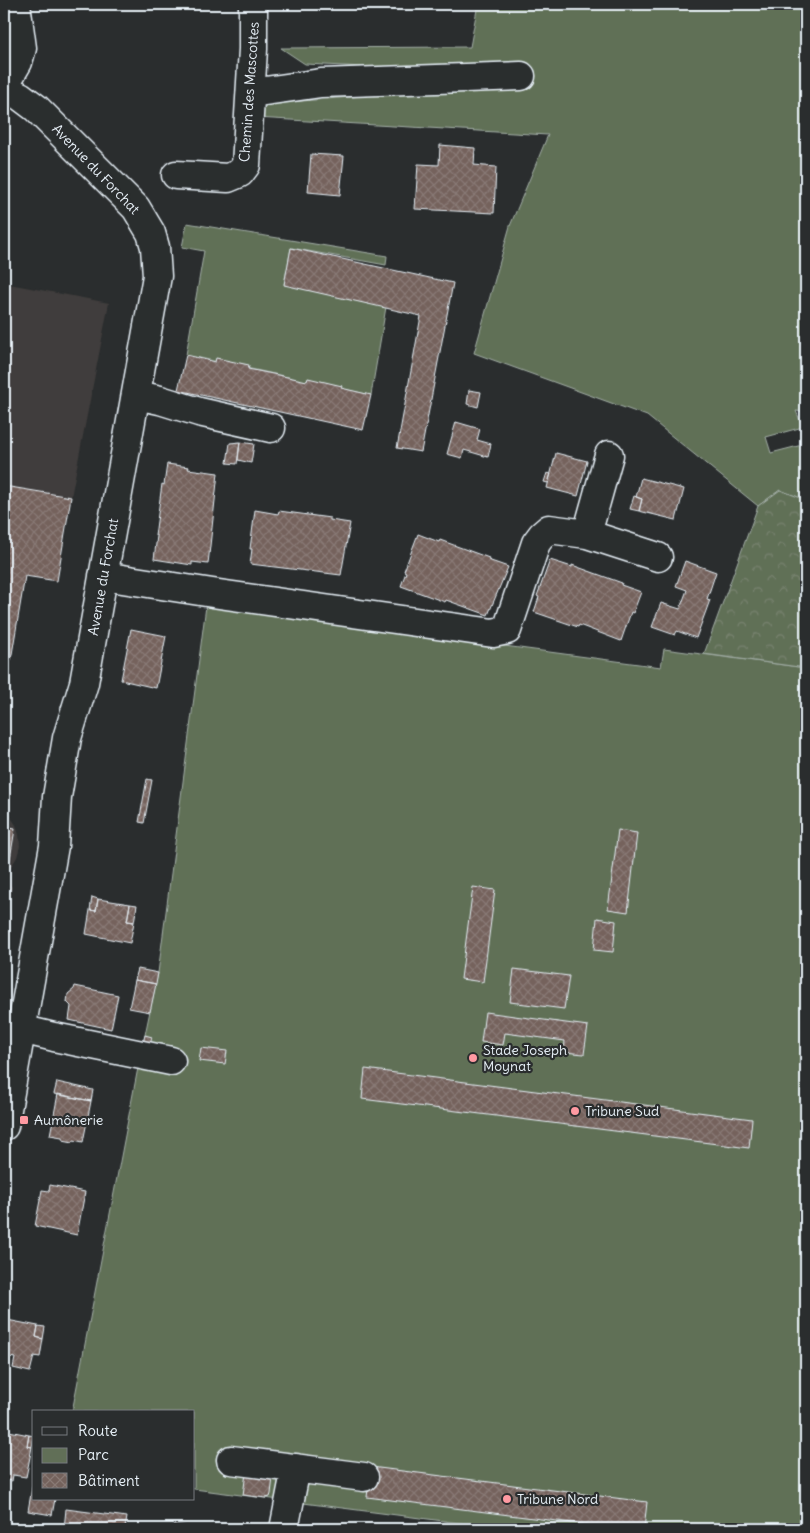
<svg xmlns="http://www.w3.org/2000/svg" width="810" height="1533" viewBox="0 0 810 1533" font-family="Delius,sans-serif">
<defs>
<pattern id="forest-crowns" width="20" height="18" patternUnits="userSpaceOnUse" patternTransform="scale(1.25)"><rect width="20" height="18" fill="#616f57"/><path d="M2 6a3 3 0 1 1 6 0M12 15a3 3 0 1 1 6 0" fill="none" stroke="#788470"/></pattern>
<pattern id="building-cross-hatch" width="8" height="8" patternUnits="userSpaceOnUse" patternTransform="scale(1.25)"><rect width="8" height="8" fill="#74625c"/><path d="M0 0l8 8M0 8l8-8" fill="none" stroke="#887974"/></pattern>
</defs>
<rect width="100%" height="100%" fill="#2a2d2e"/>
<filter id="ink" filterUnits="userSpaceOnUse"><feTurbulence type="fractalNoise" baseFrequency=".02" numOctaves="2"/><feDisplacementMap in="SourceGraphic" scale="10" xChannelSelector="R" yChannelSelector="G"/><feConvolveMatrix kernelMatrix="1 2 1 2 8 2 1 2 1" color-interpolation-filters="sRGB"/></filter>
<g filter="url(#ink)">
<path fill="#403d3c" d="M4 283 109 303 71 497 25 576 11 660 4 659Z
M4 692 10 694 4 734Z
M4 811 10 816 16 825 19 835 20 846 17 857 11 867 4 873Z
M4 876 12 887 4 929Z"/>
<path fill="#616f57" stroke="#a4b0a8" d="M478 4H546L545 8 551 9 552 4H806V412L796 411 803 427 766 437 771 453 806 444V500L780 490 758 506 647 416 474 353 510 226 548 135 256 118 265 104 521 83 384 68 305 64 281 48 470 47Z
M187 223 387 256 386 265 291 248 284 284 386 307 371 395 186 355 204 251 182 247Z
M206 606 661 667 664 649 806 668V1529H506L194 1489V1412H72L137 1073 158 973Z"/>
<path fill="url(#forest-crowns)" stroke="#a4b0a8" d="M780 490 806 500V668L704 654 758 506Z"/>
<path fill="url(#building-cross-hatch)" stroke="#e8f1f8" d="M546 4H552L551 9H545Z
M440 145 475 148 474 165 496 167 494 213 415 209 418 164 439 165Z
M311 154 344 156 340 195 308 192Z
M291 248 453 283 421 452 397 448 421 316 284 285Z
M186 355 215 362 216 358 249 365 248 369 307 381 308 378 342 386 341 388 371 395 363 430 178 390Z
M469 390 481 392 478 407 467 404Z
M456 422 480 429 477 440 491 444 488 457 464 450 462 458 447 454Z
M240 442 237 464 227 463 230 443Z
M240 442 254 444 251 463 238 460Z
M556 453 587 461 578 496 547 488Z
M167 464 189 467 188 469 218 473 208 564 192 562V565L154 559 157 536H155L162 484 164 485Z
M547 473 551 474 548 483 544 482Z
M641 478 684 489 676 520 639 511 642 499 636 497Z
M4 486 71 497 57 581 25 576 11 660 4 659Z
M634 496 642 499 639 511 630 509Z
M255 510 278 514 279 511 330 518V520L350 523 341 575 250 564 252 549H250Z
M418 534 439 542 440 540 489 558 488 560 508 567 488 615 446 600 445 602 401 586 406 572 404 571Z
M550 560 572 567V565L622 583 621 585 641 592 633 613 631 612 621 641 579 625 578 627 534 612 539 597 537 596Z
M685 561 716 572 707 599 710 600 696 638 677 631 675 635 652 627 661 603 680 609 687 590 676 586Z
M131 629 166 636 156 688 121 680Z
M147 779 152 780 144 823 139 822Z
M4 827 15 829 9 865 4 864Z
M618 830 637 833 628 912 608 909Z
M473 887 495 890 483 982 461 979Z
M92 897 98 899 96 911 90 910Z
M98 899 130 904 127 921 134 922 130 943 86 934 90 910 96 911Z
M130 904 137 905 134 922 127 921Z
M597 918 616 921 613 952 594 950Z
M138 969 158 973 156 984 135 980Z
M514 969 569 976 564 1009 510 1002Z
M135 980 156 984 150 1012 129 1008Z
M75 986 118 995 111 1029 69 1020 71 1006 67 1002 68 994 74 989Z
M485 1012 588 1026 584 1054 564 1052 565 1041 505 1033 503 1045 481 1042Z
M145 1035 152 1037 150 1044 143 1043Z
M201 1048 227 1051 225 1064 199 1061Z
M365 1069 752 1119 749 1148 362 1099Z
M57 1082 93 1090 91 1101 54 1094Z
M58 1094 91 1101 83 1142 74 1140 73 1142 63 1140 62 1137 50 1135Z
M50 1185 85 1192 77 1235 35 1226 42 1190 49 1191Z
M7 1320 38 1326 36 1337 43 1339 40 1357 34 1356 30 1372 13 1368 15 1358 4 1356V1340Z
M38 1326 45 1327 43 1339 36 1337Z
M4 1430 29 1435 27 1446 32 1447 26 1477 13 1475 12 1481 4 1479Z
M29 1435 34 1436 32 1447 27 1446Z
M371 1467 647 1502 644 1529H620L367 1497Z
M246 1473 273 1477 271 1494 270 1497 266 1498 243 1495Z
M33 1482 34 1499H55L52 1515 28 1511Z
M66 1509 127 1517 125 1529H64Z
M4 1517H8L6 1529H4Z
M174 1525 206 1529H167L173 1528Z"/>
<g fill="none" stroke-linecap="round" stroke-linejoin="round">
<g stroke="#e8f1f8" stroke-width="31">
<path id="minor" d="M4 86 18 62 22 48 16 4
M4 88 20 96 36 108 136 208 151 233 155 247 157 276 84 683 67 738 57 797 54 846 4 1126
M251 93 321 83 521 76
M176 175 228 178 240 173 246 165 253 49V4
M137 395 160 400 199 412 271 428
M587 534 609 455
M103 576 219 594 493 633 507 630 536 543 542 535 549 529 587 534 658 557
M4 1025 54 1037 171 1061
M231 1460 364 1477
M284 1529 296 1468"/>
</g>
<use href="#minor" stroke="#2a2d2e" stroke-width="28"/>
</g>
</g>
<g fill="#ff9aa2" stroke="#2a2d2e" stroke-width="2">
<circle cx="473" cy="1058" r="5"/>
<circle cx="575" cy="1111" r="5"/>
<rect x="19" y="1115" width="10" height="10" rx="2.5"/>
<circle cx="507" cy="1499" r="5"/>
</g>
<g text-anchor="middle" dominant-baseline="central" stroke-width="4.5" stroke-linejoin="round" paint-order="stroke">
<g font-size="14" fill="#e8f1f8" stroke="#2a2d2e">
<text transform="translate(249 92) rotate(-86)">Chemin des Mascottes</text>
<text transform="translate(96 169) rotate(46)">Avenue du Forchat</text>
<text transform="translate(103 577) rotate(-80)">Avenue du Forchat</text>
</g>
<g font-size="14" fill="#e8f1f8" stroke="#2a2d2e" text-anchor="start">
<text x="483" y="1050">Stade Joseph<tspan x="483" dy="16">Moynat</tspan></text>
<text x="585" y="1111">Tribune Sud</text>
<text x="34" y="1120">Aumônerie</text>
<text x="517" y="1499">Tribune Nord</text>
</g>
</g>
<rect width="810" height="1533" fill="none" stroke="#2a2d2e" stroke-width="20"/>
<rect x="10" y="10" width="790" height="1513" fill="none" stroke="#e8f1f8" stroke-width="2" filter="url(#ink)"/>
<rect x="32" y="1410" width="162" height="90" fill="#2a2d2e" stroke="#767b7f"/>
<rect x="42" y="1427" width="25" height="8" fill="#2a2d2e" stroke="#767b7f"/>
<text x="78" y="1436" font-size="15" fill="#e8f1f8">Route</text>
<rect x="42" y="1448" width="25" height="15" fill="#616f57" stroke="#767b7f"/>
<text x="78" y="1460" font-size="15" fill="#e8f1f8">Parc</text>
<rect x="42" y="1473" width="25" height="15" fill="url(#building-cross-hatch)" stroke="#767b7f"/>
<text x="78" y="1486" font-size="15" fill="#e8f1f8">Bâtiment</text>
</svg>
